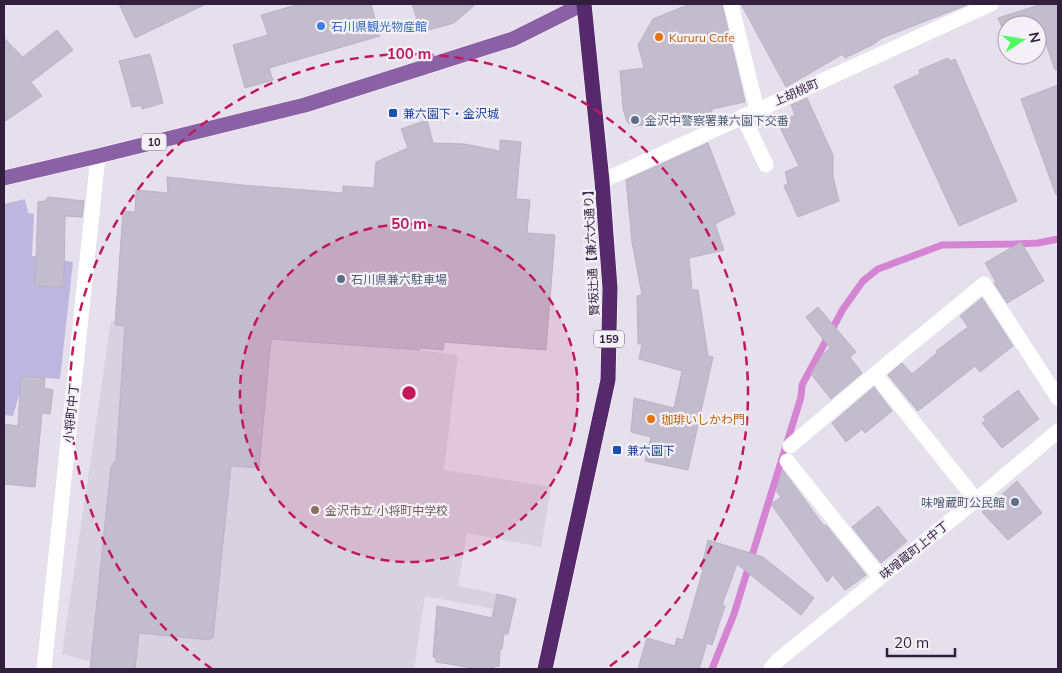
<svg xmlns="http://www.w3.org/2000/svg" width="1062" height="673" viewBox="0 0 1062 673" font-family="Mulish,'Noto Sans JP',sans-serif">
<rect width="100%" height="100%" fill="#e5e0ec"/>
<path fill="#d8d1e0" d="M111 321 420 350 458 355 444 470 551 487 541 547 467 533 458 586 497 594 494 609 425 596 414 669H122L62 654Z"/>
<path fill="#bdb7df" d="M25 199 28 213 34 214 32 256 73 262 60 379 21 376 20 392 13 416 4 415V204Z"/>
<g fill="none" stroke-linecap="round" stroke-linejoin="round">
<path stroke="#d584d3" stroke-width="7" d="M712 669 734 614 801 397 802 385 843 309 863 281 878 269 942 245 1015 244 1038 243 1058 239"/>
</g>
<path fill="#c3bccd" stroke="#bbb2c6" d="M119 4H206L135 38Z
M300 4H371L380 36 269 68 273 80 245 88 233 45 268 35 261 15Z
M412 4H476L454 23 421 32Z
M690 4H722L745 102 712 109V112L696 115 698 120 634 126 627 122 623 109 620 71 644 68 638 45 653 19Z
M741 4H966L967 5 882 38 874 44 845 58 843 54 786 87Z
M1042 4H1058V69L1055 70 1044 38 1037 41V25H1007V39L998 18Z
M57 30 73 50 31 82 42 96 4 122V38L23 57Z
M150 54 163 103 142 109 141 105 132 107 119 61Z
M948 58 950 61 955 59 1017 201 959 226 894 86 920 74 919 70Z
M1058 85V194L1056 195 1021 99Z
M807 98 833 155V177L839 201 798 217 784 186 788 183 785 172 799 166 778 123 795 115 791 105Z
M427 120 433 143 464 144 500 151V140L521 142 516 199 530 200 527 233 555 235 546 350 444 342 443 350 420 348V350L271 339 259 468 231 466 213 638H210V640L139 633 135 669H90L111 466H113L114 462H116L125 326 115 325 123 211 135 212 136 190 168 193 167 177 242 185 343 193V186L374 188 376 162 408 148 401 129Z
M708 143 735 214 715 224 724 250 689 258 692 290H698L708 356 713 357 688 470 645 461 651 437 631 432 634 398 674 408 682 371 639 359 642 344H638L637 296 642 295 632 242 626 180Z
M48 197 84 201 82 217 65 216 64 288 35 286 38 202 45 201Z
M1021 242 1044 281 1007 303 994 283 996 282 985 263Z
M982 298 1013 346 980 372 975 366 918 411 888 375 902 363 912 374 937 353 936 351 968 327 960 316Z
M818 307 856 352 850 357 862 373 831 399 811 374 822 355 830 348 806 317Z
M21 376 45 378 44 388 53 390 50 414 42 413 35 487 4 484V424L18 426Z
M874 387 892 411 865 433 862 429 846 442 832 423Z
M1018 390 1039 419 1002 448 982 423 986 420 983 417Z
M783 470 824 526 826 525 866 575 845 590 833 575 827 582 771 504 781 497 776 491 778 489 777 488Z
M1017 481 1042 513 1008 540 982 512Z
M878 506 907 541 881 563 852 527Z
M708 540 763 557 814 598 801 615 737 564 722 605 725 606 712 645 707 643 699 669H638L647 638 675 646 677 638 683 640 703 570 701 569Z
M497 594 516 599 508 634H504L502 649H500L499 666 494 667V669H479L436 662V658L433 657 437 606 492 618Z"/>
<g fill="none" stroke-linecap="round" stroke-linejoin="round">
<g stroke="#fff" stroke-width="16">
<path id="major" d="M4 178 98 156 305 105 513 39 583 4"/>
</g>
<g stroke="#fff" stroke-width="16">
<path id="highway" d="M545 669 608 380 610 288 602 181 584 4"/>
</g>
<path stroke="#fff" stroke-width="15" d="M731 4 757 110
M743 116 766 165
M602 181 991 4
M790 446 875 374
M787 461 880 577
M976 500 875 374 984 284 1058 398
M44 669 98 156
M771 669 777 661 976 500 1058 431"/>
<use href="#major" stroke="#8b61a5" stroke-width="15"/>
<use href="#highway" stroke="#55296b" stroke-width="15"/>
</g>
<circle cx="409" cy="393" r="169" fill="#c2185b" fill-opacity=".12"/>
<g fill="none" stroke="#c2185b" stroke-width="2.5" stroke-dasharray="9 6">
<circle cx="409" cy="393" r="169"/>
<path d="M212 669A339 339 0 1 1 606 669"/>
</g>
<circle fill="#3f7fe0" stroke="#f3f0f8" stroke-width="2" cx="321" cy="26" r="5"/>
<g fill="#e8710a" stroke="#f3f0f8" stroke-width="2">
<circle cx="659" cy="37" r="5"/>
<circle cx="651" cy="419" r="5"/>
</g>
<g fill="#1a4fb4" stroke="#f3f0f8" stroke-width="2">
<rect x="388" y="108" width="10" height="10" rx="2.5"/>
<rect x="612" y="445" width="10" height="10" rx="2.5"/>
</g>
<g fill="#5c6f8a" stroke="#f3f0f8" stroke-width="2">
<circle cx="635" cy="120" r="5"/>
<circle cx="341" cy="279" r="5"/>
<circle cx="1015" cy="502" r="5"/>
</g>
<circle fill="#8d6e63" stroke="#f3f0f8" stroke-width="2" cx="315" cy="510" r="5"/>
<g text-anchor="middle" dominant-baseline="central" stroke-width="4.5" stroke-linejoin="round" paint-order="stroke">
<g fill="#f3f0f8" stroke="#6b5e75" stroke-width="1">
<rect x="141.5" y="133.5" width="25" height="17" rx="4"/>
<rect x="594" y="330.5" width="30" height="17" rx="4"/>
</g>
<g font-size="11" font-weight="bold" fill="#311f3d">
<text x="154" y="142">10</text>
<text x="609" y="339">159</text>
</g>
<g font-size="12" fill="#366cbe" stroke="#f3f0f8" text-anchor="start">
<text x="331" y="26">石川県観光物産館</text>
</g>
<g font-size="12" fill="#c56008" stroke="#f3f0f8" text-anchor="start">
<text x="669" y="37">Kururu Cafe</text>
<text x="661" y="419">珈琲いしかわ門</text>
</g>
<g font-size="12" fill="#311f3d" stroke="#f3f0f8">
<text transform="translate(796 92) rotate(-24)">上胡桃町</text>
<text transform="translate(591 250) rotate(-93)">賢坂辻通【兼六大通り】</text>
<text transform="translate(71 413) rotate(-84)">小将町中丁</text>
<text transform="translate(914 550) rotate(-39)">味噌蔵町上中丁</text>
</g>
<g font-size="12" fill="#164399" stroke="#f3f0f8" text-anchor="start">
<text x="403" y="113">兼六園下・金沢城</text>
<text x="627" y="450">兼六園下</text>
</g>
<g font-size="12" fill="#4e5e75" stroke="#f3f0f8" text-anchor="start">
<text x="645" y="120">金沢中警察署兼六園下交番</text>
<text x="351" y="279">石川県兼六駐車場</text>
<text x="1005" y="502" text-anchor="end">味噌蔵町公民館</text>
</g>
<g font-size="12" fill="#785e54" stroke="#f3f0f8" text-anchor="start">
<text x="325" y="510">金沢市立 小将町中学校</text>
</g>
</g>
<circle cx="409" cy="393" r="8" fill="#c2185b" stroke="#f3f0f8" stroke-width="2.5"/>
<g font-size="15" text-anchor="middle" font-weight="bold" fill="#c2185b" stroke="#f3f0f8" stroke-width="4.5" stroke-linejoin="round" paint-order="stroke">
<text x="409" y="59">100 m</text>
<text x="409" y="229">50 m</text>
</g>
<rect width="1062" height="673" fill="none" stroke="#311f3d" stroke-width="10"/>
<g transform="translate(1022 40) rotate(78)"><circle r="24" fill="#f3f0f8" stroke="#a59cad"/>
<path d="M0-4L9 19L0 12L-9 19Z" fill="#4efb63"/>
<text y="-8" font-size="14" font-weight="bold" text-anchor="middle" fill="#311f3d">N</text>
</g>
<path d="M887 648v8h68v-8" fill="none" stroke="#311f3d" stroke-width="2.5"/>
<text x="894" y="648" font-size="15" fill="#311f3d" stroke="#f3f0f8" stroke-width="4" paint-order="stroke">20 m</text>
</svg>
